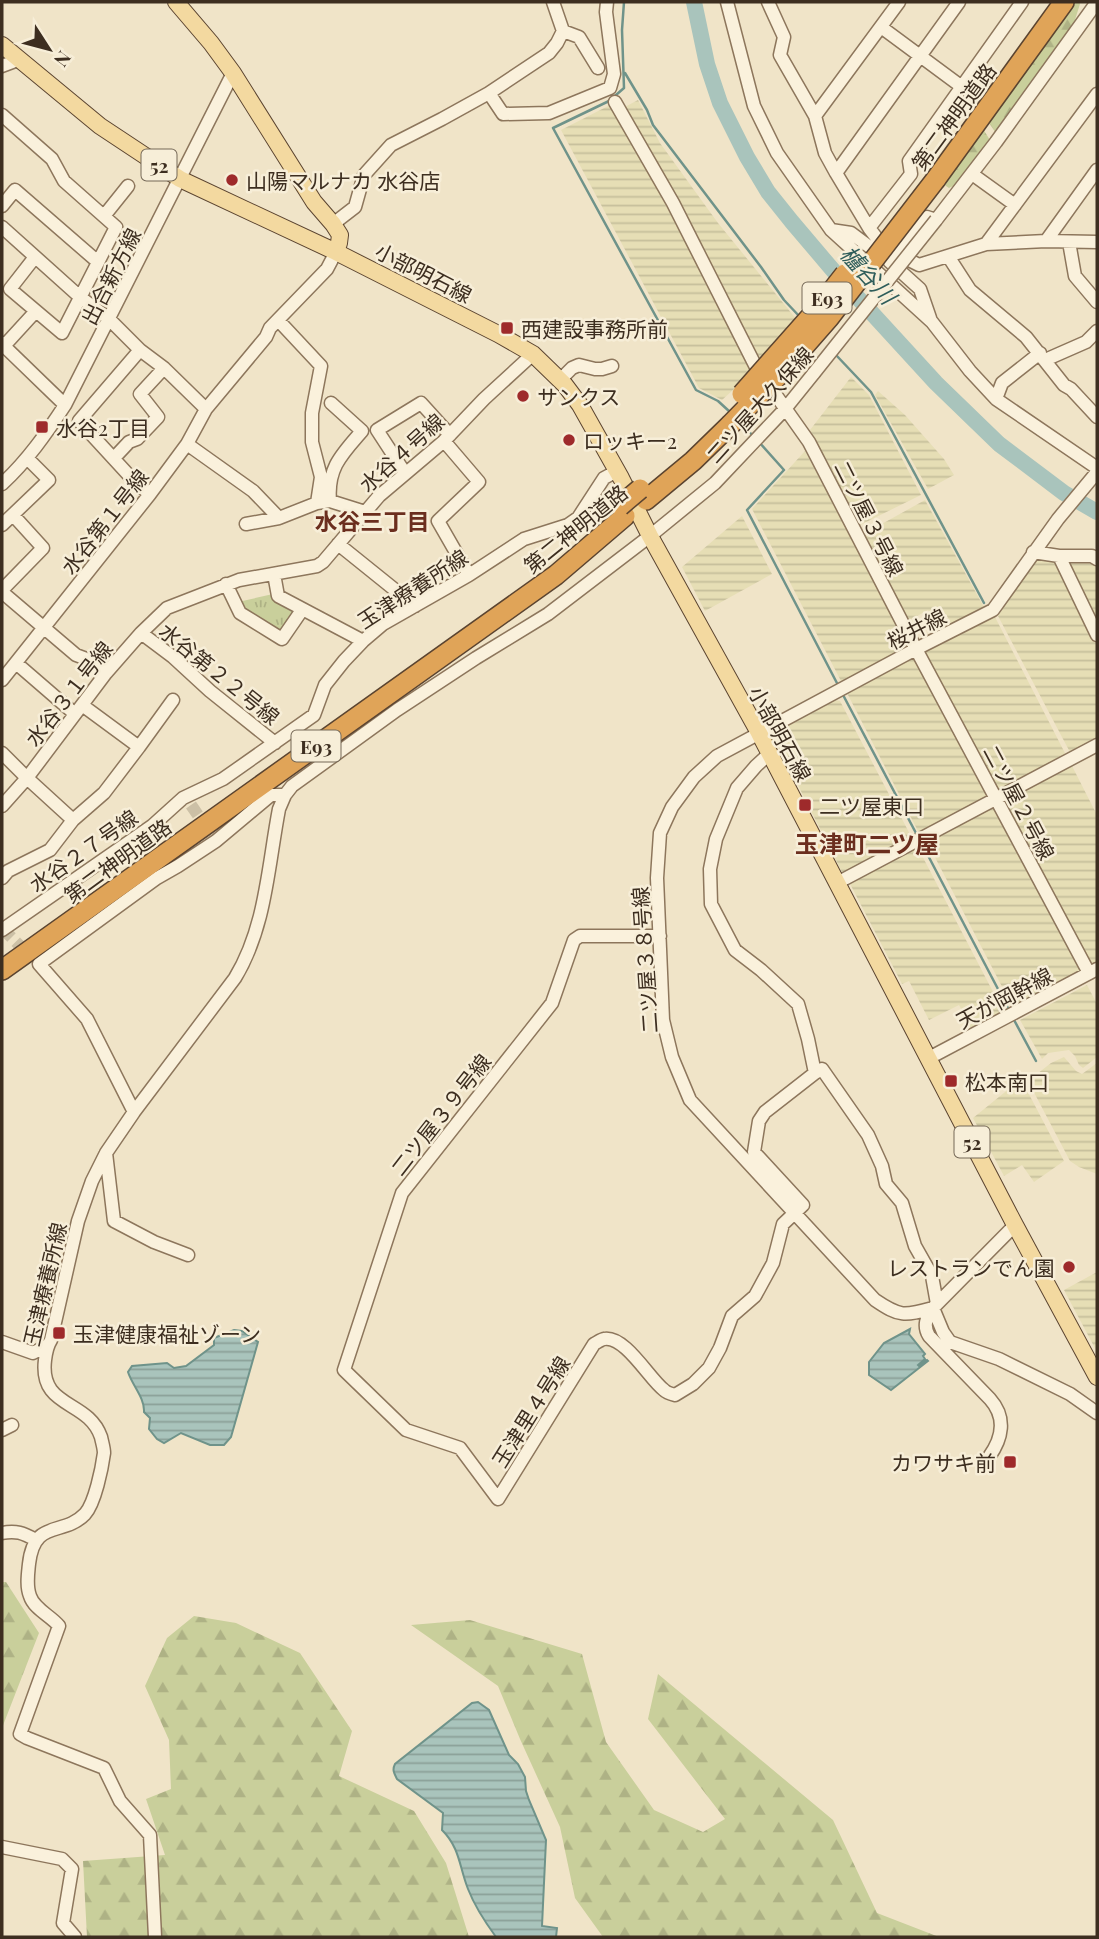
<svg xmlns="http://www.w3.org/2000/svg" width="1099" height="1939" viewBox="0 0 1099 1939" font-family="'Playfair Display','Noto Sans JP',serif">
<defs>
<pattern id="farmland-rules" width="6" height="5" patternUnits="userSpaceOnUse" patternTransform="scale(1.75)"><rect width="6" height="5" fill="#e6deb5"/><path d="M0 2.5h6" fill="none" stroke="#c6bf9b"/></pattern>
<pattern id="forest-firs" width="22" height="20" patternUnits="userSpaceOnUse" patternTransform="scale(1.75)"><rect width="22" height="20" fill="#c9cf9b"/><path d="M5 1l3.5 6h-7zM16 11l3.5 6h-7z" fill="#aeb285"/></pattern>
<pattern id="park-tufts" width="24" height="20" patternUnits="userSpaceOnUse" patternTransform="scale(1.75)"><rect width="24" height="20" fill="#c9cf9b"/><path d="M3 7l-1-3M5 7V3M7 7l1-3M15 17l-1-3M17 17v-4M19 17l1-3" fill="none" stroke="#aeb285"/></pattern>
<pattern id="water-rules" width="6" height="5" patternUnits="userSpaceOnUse" patternTransform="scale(1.75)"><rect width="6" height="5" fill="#a9c4bc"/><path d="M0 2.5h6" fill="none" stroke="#8ba098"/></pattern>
</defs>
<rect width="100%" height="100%" fill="#f0e4c8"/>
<path fill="url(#farmland-rules)" d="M638 100 660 143 718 223 797 320 761 363 621 109Z
M612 104 754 371 722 400 699 388 561 130Z
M851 377 869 395 921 495 858 526 810 430Z
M878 391 905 415 944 459 954 475 928 489 875 395Z
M805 451 910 647 842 683 752 509Z
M925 500 985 609 953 627 946 614 934 621 928 610 908 621 862 535Z
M742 516 772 574 705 611 682 567Z
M1035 559 1056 560 1097 638V743L1072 756 998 616Z
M1064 560H1091L1097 564V624Z
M994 615 1067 757 998 795 924 655 926 649Z
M914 658 990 798 920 835 847 693Z
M835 700 840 701 912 838 844 876 772 734Z
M1071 764 1097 815V962L1089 967 1002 799Z
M995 804 1081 970 1012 1006 926 840Z
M916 844 1003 1011 971 1028 959 1005 929 1020 909 981 902 984 848 880Z
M1087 985 1097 1004V1057L1083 1068 1079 1065 1075 1056 1069 1050 1048 1053 1042 1059 1020 1020Z
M1064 1057 1076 1071 1082 1074 1097 1063V1174L1079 1167 1070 1161 1028 1081 1051 1063Z
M1021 1079 1064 1161 1034 1182 1022 1165 1004 1176 973 1118Z
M1097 1272V1352L1064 1290Z"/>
<path fill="url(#forest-firs)" d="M1075 2H1079L1080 4 1074 23 996 133 989 123 1068 14Z
M983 129 990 140 957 184 949 188 943 184Z
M2 1582H6L39 1633 2 1728Z
M194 1616 236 1623 300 1653 352 1731 339 1776 414 1811 446 1863 469 1937H87L83 1861 165 1855 146 1799 171 1789 169 1740 145 1686 167 1638Z
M470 1620 582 1654 606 1742 654 1810 703 1832 725 1819 648 1719 658 1674 833 1820 877 1913 939 1937H603L575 1898 560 1827 520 1739 498 1686 411 1625Z"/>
<path fill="url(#park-tufts)" d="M273 594 274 599 295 612 279 634 245 612 238 602Z"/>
<path fill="url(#water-rules)" stroke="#6f938a" stroke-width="2" d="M910 1329 909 1334 925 1354 923 1356 925 1359 918 1365 919 1366 927 1360 928 1361 891 1390 869 1375V1362L884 1343Z
M234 1330 242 1331 258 1342 231 1437 224 1445H210L181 1433 164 1443 157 1439 149 1429 150 1418 144 1412C145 1398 132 1385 128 1372L132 1366 167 1363 174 1368 186 1366 214 1345V1338Z
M478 1702 489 1710 509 1755 518 1764 525 1777 526 1791 529 1800 546 1840 542 1926 557 1928 556 1937H496C485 1922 475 1907 468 1889 459 1866 460 1848 442 1830L443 1813 397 1779C394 1773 392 1770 395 1764L472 1703Z"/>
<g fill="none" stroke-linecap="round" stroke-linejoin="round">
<path stroke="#6f938a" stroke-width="2.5" d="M624 2 622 30 624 88 609 101 553 128 696 390 718 401 730 412
M625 73 647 110 653 125 761 267 784 300 800 317
M836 355 871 392 984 603
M742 424 754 437
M759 442 784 470 747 510 839 687
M842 693 917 835
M922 844 1010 1012
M1013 1018 1036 1061"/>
<path stroke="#a9c4bc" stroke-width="16" d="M694 2 707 64 720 103 747 157 768 192 792 222 837 275 936 383 999 444 1064 493 1097 512"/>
<path stroke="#ccc0a6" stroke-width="12" stroke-dasharray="12 6" stroke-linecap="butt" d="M191 805 216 841
M3 929 30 956"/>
<g stroke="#8d765c" stroke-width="15">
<path id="minor" d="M727 2 754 106 777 153 831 230 932 322 970 371 996 399 1097 468
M768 2 784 37 780 55 815 116 825 153 836 173 869 228 889 254H897L919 265 986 244 1046 241 1097 242
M881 27 962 87
M563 31 579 37 598 68
M2 66 18 60
M489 93 503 114 549 113 610 88 614 74 606 12 607 2
M615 102 673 203 756 367 809 442 916 649 1089 973
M2 115 52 159 64 181 116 227 62 333 10 289 35 257
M815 116 899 2
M836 173 959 2
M972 174 1015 205
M2 206 15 190 98 262
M104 216 128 186
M333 224 355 207 364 175 391 145 442 119 489 93 549 53 557 43 563 31 553 2
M2 227 80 297 109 319 140 350 164 368 206 409
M869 228 911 174 909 161 1022 2
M831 230 851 233 883 257
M1046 241 1097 170
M1069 242 1075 276 1097 302
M986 244 1097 94
M889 254V261L920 289 930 318
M897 254C902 245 919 222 927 217L936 220 996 142 1097 2
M948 256 970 290 1026 337 1064 385 1071 389 1097 417
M278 320 321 366 312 413V442L321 477 317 503
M2 343 4 346 36 311
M4 346 65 405
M140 350 79 421 136 483 150 494
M1045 360 1086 342 1097 331
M560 380 572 368 579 365 595 369H602L612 366
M996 399 1002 383 1040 353
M444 441 479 482 438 521 469 575
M187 444 253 491 279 518
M114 458 129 442 137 439 158 417 140 394 164 368
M1097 472 1058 519 993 610 916 649 717 756 694 777 672 807 660 833 657 878 663 1020 672 1057 690 1100 875 1300C900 1317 904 1316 933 1308L943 1332 950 1342 999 1359 1070 1394 1097 1413
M405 473 377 430 421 403 450 435
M2 484C27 461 46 434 65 405L233 73
M330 501C327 468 342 454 362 431L331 403
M246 524 279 518 317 503 330 501 365 512
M2 525 49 480 27 458
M338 544 415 606
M1033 552 1059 556 1097 635
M1059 556H1092L1097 559
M274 574 278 596 363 641
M226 584 240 613 282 639 302 610
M2 590 43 548 13 515
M2 592 76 655 84 658 106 673
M141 633 173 657 210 691 275 743
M16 663 75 714
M2 680 150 494 187 444 206 409 266 337 270 328 327 269 336 252
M139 747 173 700
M2 753 27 778 2 806
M73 820 27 778 106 673 141 633 167 608 239 580 317 566 323 562 379 496 444 441 484 399 533 354
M2 878 8 871 50 850 73 820 104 793 139 747 82 705
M837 883 1097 745
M2 930 152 826 183 798 223 779 314 715 325 685 344 661 363 641 383 624 469 575 524 539 568 525 578 518 604 478 617 471
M660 936H580L574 940 552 1003 402 1193 344 1370 406 1430 460 1448 498 1499 594 1344C596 1343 602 1339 604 1339 625 1335 650 1380 664 1390 667 1393 671 1394 675 1395L693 1384 709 1368 720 1348 732 1316 755 1296 773 1263 783 1224 803 1205 754 1152 759 1121 765 1112 815 1073 808 1039 798 1004 761 970 735 950 711 904 710 869 716 839 737 788 756 766 769 754
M929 1058 1097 969
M815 1073 822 1069 868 1135 882 1166 886 1184 902 1203 915 1246 932 1276 937 1304
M134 1112 87 1019 39 964 157 878 178 866 216 841 271 795H285
M106 1153 114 1221 154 1242 188 1255
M2 1342 33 1353 48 1345
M2 1430 12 1425
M989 1457C1002 1439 1007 1418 990 1399L929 1336C923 1326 926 1318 933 1308L1015 1225
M2 1533C16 1530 23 1533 36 1540
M2 1847 62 1859 72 1869 63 1923 75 1937
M155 1937 150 1835 120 1801 104 1768 27 1738 20 1734 59 1626C51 1616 34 1609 30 1596 26 1586 28 1574 29 1564 34 1518 63 1537 85 1514 95 1503 102 1468 104 1453 104 1448 102 1442 101 1437 88 1399 39 1409 45 1360 46 1352 47 1346 51 1340L78 1221 92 1181 106 1153 134 1112 235 978C266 927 268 866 279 809L285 795 292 786 397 710 476 658 548 614 650 536 715 483 785 409 814 373"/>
</g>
<g stroke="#5b4430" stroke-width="18">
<path id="major" d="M176 2 211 43 233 73 314 202 333 224 340 235 339 243 336 252
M2 45 100 126 180 179 336 252 498 334 533 354 565 385 580 405 621 478 650 536 759 733 1015 1225 1097 1377"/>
</g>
<g stroke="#5b4430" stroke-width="22">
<path id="highway" d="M936 179 1064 2
M646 500 693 461 730 425
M2 970 556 575 625 516"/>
</g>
<use href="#minor" stroke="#faf1dc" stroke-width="12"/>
<use href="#major" stroke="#f3d9a0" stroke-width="16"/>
<use href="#highway" stroke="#e0a458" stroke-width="19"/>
<g stroke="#8d765c" stroke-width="15" stroke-linecap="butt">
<path id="minor-bridge" d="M814 373 936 220"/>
</g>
<g stroke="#5b4430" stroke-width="22" stroke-linecap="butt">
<path id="highway-bridge" d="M742 394 819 307 845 274
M730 425 780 374 829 318 936 179
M620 506 640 489"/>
</g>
<use href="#minor-bridge" stroke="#faf1dc" stroke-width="12"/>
<use href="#highway-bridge" stroke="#e0a458" stroke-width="19"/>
</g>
<g fill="#9e2a2b" stroke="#f7eed8" stroke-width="2.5">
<circle cx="232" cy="180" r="7"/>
<rect x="500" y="321" width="14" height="14" rx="3.5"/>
<circle cx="523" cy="396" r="7"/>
<rect x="35" y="420" width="14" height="14" rx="3.5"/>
<circle cx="569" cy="440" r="7"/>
<rect x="798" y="798" width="14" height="14" rx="3.5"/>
<rect x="944" y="1074" width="14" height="14" rx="3.5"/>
<circle cx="1069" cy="1267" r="7"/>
<rect x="52" y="1326" width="14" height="14" rx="3.5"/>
<rect x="1003" y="1455" width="14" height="14" rx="3.5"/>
</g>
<g text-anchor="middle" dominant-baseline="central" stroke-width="5" stroke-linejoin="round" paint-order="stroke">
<g fill="#f7eed8" stroke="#756857" stroke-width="2">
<rect x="141.5" y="149.5" width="35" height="31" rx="5"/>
<rect x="802.5" y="282.5" width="49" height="31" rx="5"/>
<rect x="291.5" y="730.5" width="49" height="31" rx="5"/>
<rect x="954.5" y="1126.5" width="35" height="31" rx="5"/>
</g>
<g font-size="19" font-weight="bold" fill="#3d2e20">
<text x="159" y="165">52</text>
<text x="827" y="298">E93</text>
<text x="316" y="746">E93</text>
<text x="972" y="1142">52</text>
</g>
<g font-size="21" fill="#3d2e20" stroke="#f7eed8">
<text transform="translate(953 116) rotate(-54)">第二神明道路</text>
<text transform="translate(424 272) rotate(27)">小部明石線</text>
<text transform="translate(110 276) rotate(-63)">出合新方線</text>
<text transform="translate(759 404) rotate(-48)">二ツ屋大久保線</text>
<text transform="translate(401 452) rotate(-42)">水谷４号線</text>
<text transform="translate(870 518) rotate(63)">二ツ屋３号線</text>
<text transform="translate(104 521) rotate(-52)">水谷第１号線</text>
<text transform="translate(575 528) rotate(-39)">第二神明道路</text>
<text transform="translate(412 588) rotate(-33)">玉津療養所線</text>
<text transform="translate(916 628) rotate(-27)">桜井線</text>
<text transform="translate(220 673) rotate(39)">水谷第２２号線</text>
<text transform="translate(68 693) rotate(-52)">水谷３１号線</text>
<text transform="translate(781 733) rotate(61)">小部明石線</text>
<text transform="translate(1020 802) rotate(62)">二ツ屋２号線</text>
<text transform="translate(83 850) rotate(-35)">水谷２７号線</text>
<text transform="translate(117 860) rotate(-36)">第二神明道路</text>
<text transform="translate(644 960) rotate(-94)">二ツ屋３８号線</text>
<text transform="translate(1004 997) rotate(-28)">天が岡幹線</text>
<text transform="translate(440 1114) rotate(-52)">二ツ屋３９号線</text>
<text transform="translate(44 1284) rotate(-77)">玉津療養所線</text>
<text transform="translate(530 1411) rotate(-58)">玉津里４号線</text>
</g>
<g font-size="21" fill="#3d2e20" stroke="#f7eed8" text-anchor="start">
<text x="246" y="180">山陽マルナカ 水谷店</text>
<text x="521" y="328">西建設事務所前</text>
<text x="537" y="396">サンクス</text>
<text x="56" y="427">水谷2丁目</text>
<text x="583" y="440">ロッキー2</text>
<text x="819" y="805">二ツ屋東口</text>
<text x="965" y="1081">松本南口</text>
<text x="1055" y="1267" text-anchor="end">レストランでん園</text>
<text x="73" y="1333">玉津健康福祉ゾーン</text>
<text x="996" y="1462" text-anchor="end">カワサキ前</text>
</g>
<g font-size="23" font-style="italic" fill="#2f5d5a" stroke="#f7eed8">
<text transform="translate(869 274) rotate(48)">櫨谷川</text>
</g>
<g font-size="23" font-weight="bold" fill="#6b2e1e" stroke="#f7eed8">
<text x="372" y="520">水谷三丁目</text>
</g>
<g font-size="24" font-weight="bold" fill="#6b2e1e" stroke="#f7eed8">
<text x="867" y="843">玉津町二ツ屋</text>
</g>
</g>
<rect width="1099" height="1939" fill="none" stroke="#3d2e20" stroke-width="7"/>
<g transform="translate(49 49) rotate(126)" stroke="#f7eed8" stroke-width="5" paint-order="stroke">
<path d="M0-5L12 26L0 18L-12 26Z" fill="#3d2e20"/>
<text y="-10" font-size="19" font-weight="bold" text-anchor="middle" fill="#3d2e20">N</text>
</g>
</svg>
